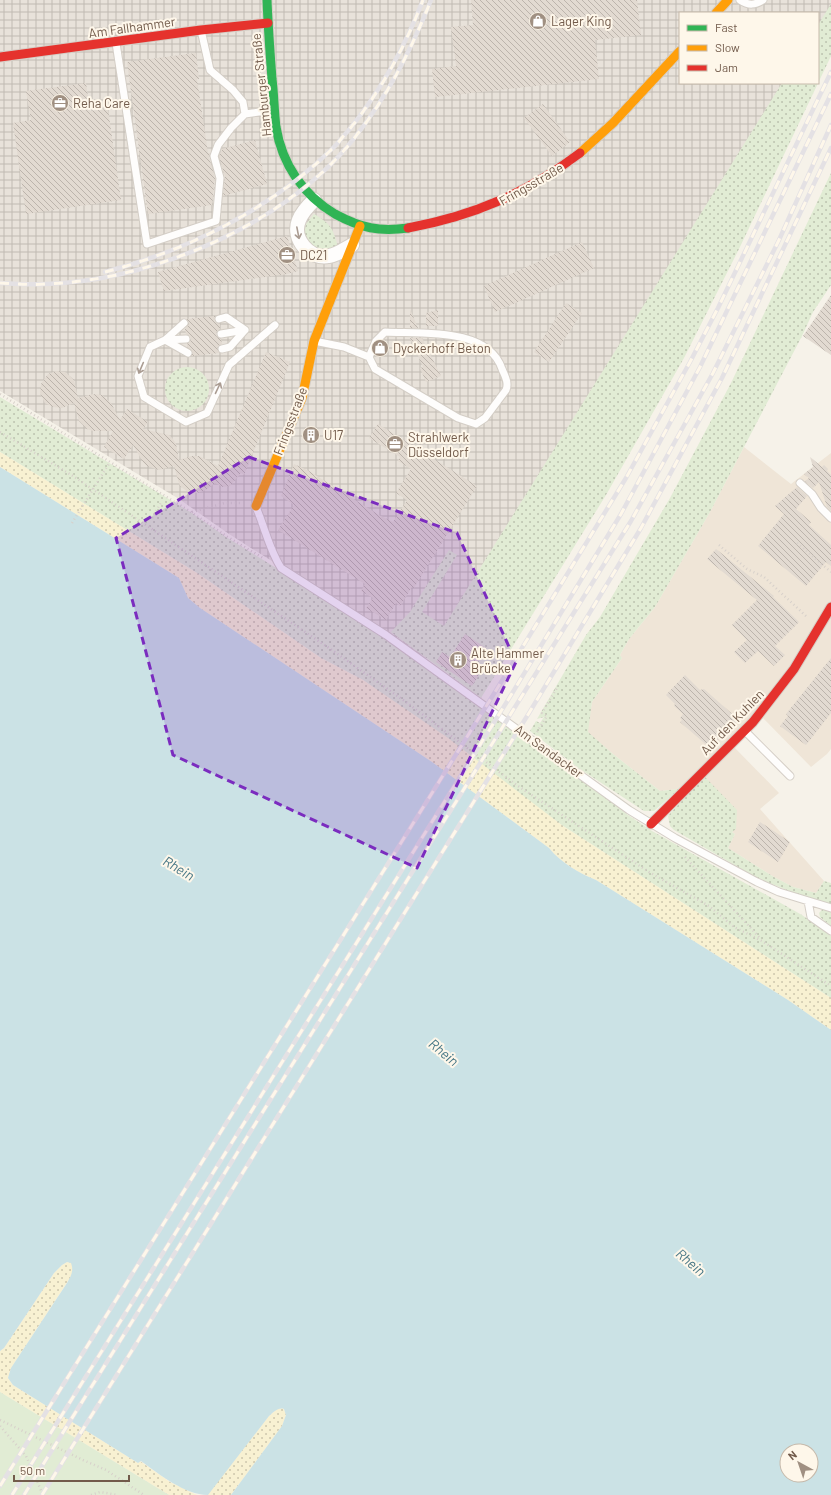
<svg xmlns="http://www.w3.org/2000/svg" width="831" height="1495" viewBox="0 0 831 1495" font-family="Barlow,sans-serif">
<defs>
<pattern id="industrial-grid" width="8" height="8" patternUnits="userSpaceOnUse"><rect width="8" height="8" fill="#e8e2da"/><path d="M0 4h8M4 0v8" fill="none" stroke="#c0bab3"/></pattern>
<pattern id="grass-dots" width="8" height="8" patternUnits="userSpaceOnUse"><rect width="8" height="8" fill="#e1ecd4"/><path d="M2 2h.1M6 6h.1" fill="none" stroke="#bbc2ae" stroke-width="1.8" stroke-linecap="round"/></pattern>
<pattern id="sand-dots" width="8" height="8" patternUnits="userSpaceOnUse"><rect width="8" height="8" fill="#f8f1d2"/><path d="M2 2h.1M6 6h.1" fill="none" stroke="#cdc6ac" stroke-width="1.8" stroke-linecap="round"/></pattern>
<pattern id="building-back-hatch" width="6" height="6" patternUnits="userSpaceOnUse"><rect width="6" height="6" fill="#e2dad1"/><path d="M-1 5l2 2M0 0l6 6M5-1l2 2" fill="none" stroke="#bcb4ac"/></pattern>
</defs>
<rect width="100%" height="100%" fill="#f6f2e9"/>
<path fill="#efe5d7" d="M744 447 791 484 831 453V749L827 754 811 767 763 718 734 747 779 793 760 809 824 881 816 893 793 887 774 877 728 848 735 834 679 789 660 791 613 754 587 732 592 702 622 658 620 655 629 639 655 607 710 512Z"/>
<path fill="url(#industrial-grid)" d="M0 0H831V11L818 32V13H680V83H786L426 659 229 534 179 499 0 391Z"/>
<path fill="url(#grass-dots)" d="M831 4V56L739 249 684 358 606 495 481 698 391 632 410 612 449 550 457 555 422 612 444 626 782 83H818V25Z
M831 173V285L813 312 802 336 710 512 655 607 629 639 620 655 622 658 592 702 588 732 613 754 660 791 679 789 654 811H644L580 769 530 731 536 721 540 723 544 717 537 719 586 635 600 617 670 498 731 383Z
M314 214C331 224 333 228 338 247L332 251 313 248 306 240 304 233 306 224Z
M165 389a22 22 0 1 1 44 0a22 22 0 1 1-44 0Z
M0 397 192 513 226 537 386 636 525 736 628 815 652 831 802 915 831 936V998L563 826 363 680 321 658 197 573 0 452Z
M704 776 737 810 736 829 732 832 735 834 728 848 774 877 793 887 816 893 824 881 831 883V905L792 892 757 878 674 830 670 826 668 816Z
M823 909 831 911V926L820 917 819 913Z"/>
<path fill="url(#sand-dots)" d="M0 452 197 573 321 658 363 680 448 738 563 826 831 998V1030L788 1000 596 880C579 873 561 863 549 848L432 762 200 608 188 598 179 578 0 467Z
M67 1262 72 1263 73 1268 72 1275 11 1368 8 1378 13 1385 138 1463 140 1461 170 1482 197 1495H169L0 1392V1351L4 1348 54 1273 62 1265Z
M281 1408 284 1409 286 1415 282 1426 231 1495H207L269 1416 277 1409Z"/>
<path fill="#e1ecd4" d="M0 1392 169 1495H0Z"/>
<path fill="#cbe2e5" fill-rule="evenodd" d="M0 467 179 578 188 598 200 608 432 762 549 848C561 863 579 873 596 880L788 1000 831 1030V1495H231L282 1426 286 1415 284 1409C278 1407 274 1412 269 1416L208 1495C185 1495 159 1474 141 1461L138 1463 13 1385 8 1378 11 1368 67 1283C71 1276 74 1271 71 1263L67 1262 62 1265 54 1273 4 1348 0 1351ZM787 1451H811V1475H787Z"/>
<path fill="url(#building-back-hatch)" d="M471 0H637L641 35 595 40 599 79 435 97 432 69 456 66 451 27 473 25Z
M196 53 199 79H197L208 153H210L209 157 215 178 212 205 148 214 127 62Z
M86 83 90 111 108 109 121 200 26 214 13 123 31 120 26 91Z
M543 104 570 142 552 156 524 118Z
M255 140 267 184 223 196 225 177 219 156 222 149Z
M287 236 298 271 287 274 164 291 158 272Z
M582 242 594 268 495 312 484 286Z
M831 295V355L803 336Z
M566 303 582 313 549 362 534 352Z
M410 309 418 328H410Z
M438 310V326H426V313Z
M215 316 214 321 220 324V329L216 332V335L217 337 221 339 222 344 217 347 219 353 192 356V351L187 347V344L190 342 191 339 190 336 186 334 185 329 189 324 187 319Z
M410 338H422L441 376 426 382 420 368 423 367Z
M266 352 290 362 244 475 241 473 230 486 223 487 215 483 206 490 197 493 188 492 180 486 178 480 174 466 159 470 147 466 143 462 133 445 124 459 104 447 113 431H93L87 429 79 421 74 403 62 408 53 407 45 403 40 393 41 384 48 374 56 371 65 372 74 380 78 398 93 394 102 395 111 403 120 420 127 409 148 422 143 429 169 435 173 439 176 444 179 460 192 456H199L218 466Z
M378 424 477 486 414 588 412 587 400 606 396 603 386 620 366 608 373 598 361 591 365 584 278 530 294 505 281 496 294 464 309 471 379 515 393 522 407 500 396 493 411 469 398 461 400 457 369 438Z
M810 457 822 467 824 465 828 469 827 471 831 475V511L827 507 819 482 813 488 805 481 809 478 804 474 813 467Z
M797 487 807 496 796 509 811 522 809 525 831 545V566L826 562 806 586 758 546 784 514 775 506Z
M716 549 774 596 773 597 799 622 775 646 785 655 774 666 758 651 745 663 734 652 747 640 732 625 757 600 707 559Z
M465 634 486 648 472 671 479 675 472 686 436 662 442 652 450 657Z
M831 658V713L806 745 780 726 788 716 786 714Z
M685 675 700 690 704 689 739 720 710 748 680 722 682 720 680 718 683 714 674 706 675 704 666 695Z
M760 822 790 842 778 862 748 842Z"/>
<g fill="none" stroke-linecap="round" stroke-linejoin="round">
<g stroke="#d4cec6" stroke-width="9">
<path id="lane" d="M740 0C749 6 755 5 763 0
M201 30 210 70 233 90 243 102 245 114 273 110
M116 43 147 244 216 221 220 178 214 156 218 145 231 128 245 114
M219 319 226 317 245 330
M184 323 165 340 150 347 138 376 144 397 186 422 207 413 229 365 275 325
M221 334 245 330
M165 340 188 353
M165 340 186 339
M314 341 344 347 369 357 376 341 385 332C421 334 488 327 502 369 505 376 509 383 506 390L485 418 476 424 458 418 375 369 369 357
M222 349 230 347 245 330
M800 483 812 494 821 508 831 518
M256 507C265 528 269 549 281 568L386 635 629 810 675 838 757 882 779 892 831 908
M746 732 790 776
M808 901 811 917 831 931"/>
</g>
<g stroke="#d4cec6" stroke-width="16">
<path id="street" d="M314 200C308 206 302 212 299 220 291 239 310 260 329 256 337 255 345 249 352 245"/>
</g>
<g stroke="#d5cec6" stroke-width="11">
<path id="fast" d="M267 0C268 26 270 52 272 79 274 95 274 111 276 127 282 164 303 195 335 214 361 228 379 232 408 228"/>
</g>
<g stroke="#d5cec6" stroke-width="11">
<path id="slow" d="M716 13 728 0
M580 153 613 123 680 51
M256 506 302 398 314 341 360 226"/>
</g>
<g stroke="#d5cec6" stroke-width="11">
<path id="jam" d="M0 57 201 30 268 23
M408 228C473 216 527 193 580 153
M651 824 753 722 794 669 831 607"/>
</g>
<path stroke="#d7d0ca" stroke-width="2.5" stroke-dasharray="1 3" stroke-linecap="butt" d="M0 394 191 512 226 536 263 558
M0 432 73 476 329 648 406 702 518 786 649 872 709 906 734 927 762 941 831 986
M192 512 225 503H240
M152 518 162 501
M72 523 110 462
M797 543 831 572
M719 545 747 569 764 577 807 617
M537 732 547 716 542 713 558 686
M685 857 760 938
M0 1420 83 1460 106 1470 144 1495
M0 1426 26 1456 43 1495
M91 1495 100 1492 118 1495"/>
<use href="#lane" stroke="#fefdfc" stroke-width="7"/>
<use href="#street" stroke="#fefdfc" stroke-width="14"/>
<use href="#fast" stroke="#30b455" stroke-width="9"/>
<use href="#slow" stroke="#ff9f0a" stroke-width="9"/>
<use href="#jam" stroke="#e5322d" stroke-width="9"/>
<g stroke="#e4e1e4" stroke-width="4.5">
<path id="rail" d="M105 272C186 251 271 209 332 149 338 144 342 137 348 131 381 91 404 49 423 0
M0 283C15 284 30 285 45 284 147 281 269 230 339 156 380 111 409 56 431 0
M0 1486 495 692 626 478 690 362 718 308 831 72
M12 1495 508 700 621 514 700 367 831 94
M24 1495 631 521 713 373 779 240 831 125
M42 1495 529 713 641 528 722 378 831 148"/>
</g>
<use href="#rail" stroke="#fef7ea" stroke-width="3" stroke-dasharray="9" stroke-linecap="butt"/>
</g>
<defs><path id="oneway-shaft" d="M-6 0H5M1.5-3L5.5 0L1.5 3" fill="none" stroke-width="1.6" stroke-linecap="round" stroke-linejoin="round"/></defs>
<g stroke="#aa9c92">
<use href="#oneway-shaft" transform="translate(298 233) rotate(79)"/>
<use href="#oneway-shaft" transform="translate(141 368) rotate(113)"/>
<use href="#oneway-shaft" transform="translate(218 388) rotate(-65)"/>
</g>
<path fill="#7b2cbf" fill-opacity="0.2" stroke="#7b2cbf" stroke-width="3" stroke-dasharray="8 5" stroke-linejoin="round" d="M249 457 457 533 516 662 417 868 173 755 116 538Z"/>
<defs>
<g id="shop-disc" transform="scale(0.9)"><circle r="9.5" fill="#a09082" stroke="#fef7ea"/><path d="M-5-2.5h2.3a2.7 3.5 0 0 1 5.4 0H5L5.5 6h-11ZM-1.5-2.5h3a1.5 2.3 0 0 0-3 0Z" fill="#fff"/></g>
<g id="office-disc" transform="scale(0.9)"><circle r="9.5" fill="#a09082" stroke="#fef7ea"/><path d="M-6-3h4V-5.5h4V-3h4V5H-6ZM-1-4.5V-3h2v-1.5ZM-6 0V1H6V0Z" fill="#fff"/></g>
<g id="building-disc" transform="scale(0.9)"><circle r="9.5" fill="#a09082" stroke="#fef7ea"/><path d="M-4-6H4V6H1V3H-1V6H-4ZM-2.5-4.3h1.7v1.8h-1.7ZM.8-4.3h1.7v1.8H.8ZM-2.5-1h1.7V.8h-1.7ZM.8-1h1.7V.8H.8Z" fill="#fff"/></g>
</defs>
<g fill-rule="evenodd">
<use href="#shop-disc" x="538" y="21"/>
<use href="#office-disc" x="60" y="103"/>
<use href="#office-disc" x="287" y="255"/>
<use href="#shop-disc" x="380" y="348"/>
<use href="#building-disc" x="311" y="435"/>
<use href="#office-disc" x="395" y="444"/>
<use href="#building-disc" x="458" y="660"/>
</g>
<g text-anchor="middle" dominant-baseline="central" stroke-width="4" stroke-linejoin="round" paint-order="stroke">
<g font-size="13" fill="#725b4b" stroke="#fef7ea" text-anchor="start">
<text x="551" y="21">Lager King</text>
<text x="73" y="103">Reha Care</text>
<text x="300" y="255">DC21</text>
<text x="393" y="348">Dyckerhoff Beton</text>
<text x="324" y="435">U17</text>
<text x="408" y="437">Strahlwerk<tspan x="408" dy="15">Düsseldorf</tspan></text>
<text x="471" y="653">Alte Hammer<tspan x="471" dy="15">Brücke</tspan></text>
</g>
<g font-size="13" fill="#725b4b" stroke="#fef7ea">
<text transform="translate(132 27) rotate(-8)">Am Fallhammer</text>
<text transform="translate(261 85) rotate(-96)">Hamburger Straße</text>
<text transform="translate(531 184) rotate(-30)">Fringsstraße</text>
<text transform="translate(290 421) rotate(-69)">Fringsstraße</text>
<text transform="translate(732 722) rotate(-46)">Auf den Kuhlen</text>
<text transform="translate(549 751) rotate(36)">Am Sandacker</text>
</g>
<g font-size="14" font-style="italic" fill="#467685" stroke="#fef7ea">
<text transform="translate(179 868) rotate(31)">Rhein</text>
<text transform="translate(444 1052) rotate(40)">Rhein</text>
<text transform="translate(691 1262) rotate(41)">Rhein</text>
</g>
</g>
<rect x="679" y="12" width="140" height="72" fill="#fef7ea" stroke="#c6b9aa"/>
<rect x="687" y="25" width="20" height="6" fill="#30b455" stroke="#c6b9aa"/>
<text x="715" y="32" font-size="12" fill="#725b4b">Fast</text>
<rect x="687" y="45" width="20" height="6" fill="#ff9f0a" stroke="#c6b9aa"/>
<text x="715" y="52" font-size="12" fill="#725b4b">Slow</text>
<rect x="687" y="65" width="20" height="6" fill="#e5322d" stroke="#c6b9aa"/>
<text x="715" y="72" font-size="12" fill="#725b4b">Jam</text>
<g transform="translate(799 1463) rotate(320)"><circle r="19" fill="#fef7ea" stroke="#c6b9aa"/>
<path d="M0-3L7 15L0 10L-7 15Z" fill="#a09082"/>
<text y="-6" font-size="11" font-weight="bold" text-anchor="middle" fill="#725b4b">N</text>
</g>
<path d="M14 1475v6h115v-6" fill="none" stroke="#725b4b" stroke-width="2"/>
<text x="20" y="1475" font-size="12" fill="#725b4b" stroke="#fef7ea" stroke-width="3" paint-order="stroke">50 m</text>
</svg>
